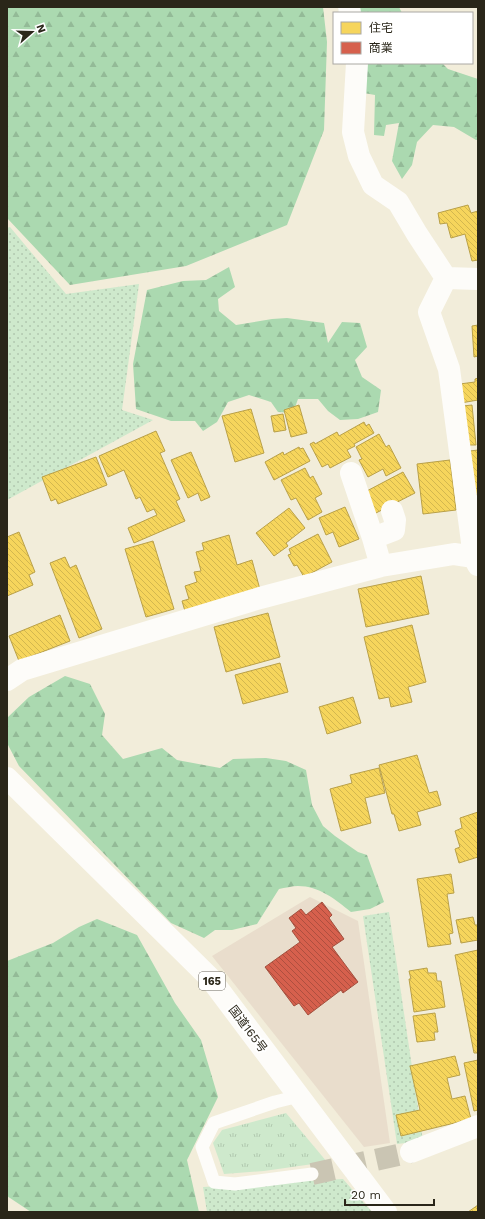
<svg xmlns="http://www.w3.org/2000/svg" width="485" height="1219" viewBox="0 0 485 1219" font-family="'Work Sans','Noto Sans JP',sans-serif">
<defs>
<pattern id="grass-dots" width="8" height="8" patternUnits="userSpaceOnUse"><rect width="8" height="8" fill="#cee9cc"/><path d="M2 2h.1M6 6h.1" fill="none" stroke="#b1c8af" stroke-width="1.8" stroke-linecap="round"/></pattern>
<pattern id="forest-firs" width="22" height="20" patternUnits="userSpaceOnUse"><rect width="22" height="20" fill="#abd9b0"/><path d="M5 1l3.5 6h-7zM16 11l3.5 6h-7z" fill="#93ba97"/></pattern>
<pattern id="park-tufts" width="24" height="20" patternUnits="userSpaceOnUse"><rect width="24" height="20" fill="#cee9cc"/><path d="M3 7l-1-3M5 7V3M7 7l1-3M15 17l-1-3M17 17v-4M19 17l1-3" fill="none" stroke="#b1c8af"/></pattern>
<pattern id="homes-back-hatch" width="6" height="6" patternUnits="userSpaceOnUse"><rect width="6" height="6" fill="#f6d55c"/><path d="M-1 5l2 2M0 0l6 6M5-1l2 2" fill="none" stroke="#d3b74f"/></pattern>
<pattern id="shops-back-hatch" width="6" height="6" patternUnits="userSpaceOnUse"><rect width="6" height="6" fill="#d6604d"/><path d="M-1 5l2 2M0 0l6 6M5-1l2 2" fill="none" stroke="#ae4f3f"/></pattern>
</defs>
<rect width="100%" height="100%" fill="#f2edda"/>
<path fill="#e9ddcc" d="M310 897 358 921 390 1143 364 1147 212 956Z"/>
<path fill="url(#grass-dots)" d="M10 227 66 294 139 284 122 410 153 420 7 500V228Z
M389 912 423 1141 397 1144 363 916Z
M343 1179 372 1212H286L285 1211 277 1212H207L203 1187Z"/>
<path fill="url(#forest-firs)" d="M7 7H323L327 42 324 130 287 225 186 266 70 285 7 218Z
M338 7H399L402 13H342L339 11Z
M350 63H442L448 69 478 79V140H476L454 127 433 125 417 142 412 165 402 179 392 161 399 123 386 125 384 136 374 135 375 95 358 92Z
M229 267 235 287 218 299 219 311 236 325 272 319 287 318 324 323 328 343 342 322 360 323 367 347 355 360 362 377 381 390 378 412 358 419 340 420 328 411 318 399H298L293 413 278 412 271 402 249 395 228 402 217 422 203 431 195 421H171L136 409 133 364 147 290 183 281 206 280Z
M65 676 90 684 105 714 102 735 123 759 162 748 177 760 220 768 233 759 266 758 286 761 306 770 312 805 323 826 335 836 358 852 367 855 384 902 370 909 351 912C335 899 319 886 298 886 292 886 285 888 279 889L257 924 232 930H215L204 938 171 923 19 766 7 743V718L29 697Z
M97 919 137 935 175 1003 201 1040 218 1097 187 1160 199 1212H31L7 1196V961L53 943 79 927Z"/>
<path fill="url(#park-tufts)" d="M286 1113 327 1162 264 1171 224 1174 213 1143 222 1130Z"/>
<path fill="url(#homes-back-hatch)" stroke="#b9a048" d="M468 205 471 213 478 211V260L472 261 465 234 451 238 447 223 440 224 438 213Z
M478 325V356L474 357 472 326Z
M478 378V402V400L455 404 452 385 475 382V379Z
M299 405 307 433 291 437 284 410Z
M472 405 476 445H467L463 406Z
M251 409 264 453 235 462 222 416Z
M283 414 286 430 274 432 271 416Z
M364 422 366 426 369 424 374 433 354 444 355 446 347 450 351 457 330 468 328 464 322 467 310 444 314 442 315 444 337 432 339 436Z
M156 431 165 451 160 453 180 499 176 501 185 521 134 543 128 528 157 515 154 509 147 512 140 497 136 499 124 470 108 477 99 456Z
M379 434 386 447 389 445 401 468 386 476 383 469 368 477 359 460 362 459 356 447Z
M299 447 300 449 303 448 310 461 274 480 265 462 283 452 284 455Z
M478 450V528L462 452Z
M191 452 210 497 201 501 198 493 188 498 171 460Z
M96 457 107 485 58 504 56 499 51 501 42 477Z
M450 460 456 510 423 514 417 464Z
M305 468 310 478 313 476 322 494 315 498 322 512 308 520 296 498 291 500 281 480Z
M403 472 415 493 374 514 363 493Z
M345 507 359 539 339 547 333 532 326 535 319 518Z
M289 508 305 528 286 543 288 546 274 556 256 533Z
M19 532 35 572 29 575 33 585 7 596V537Z
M318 534 332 562 304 577 297 565 294 566 288 555 291 554 289 549Z
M229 535 237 565 252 560 262 597 187 618 182 601 189 599 185 586 197 582 194 572 201 571 196 552 204 550 202 543Z
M153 541 174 609 146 617 125 549Z
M65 557 70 568 76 565 102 629 79 638 50 563Z
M421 576 429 614 366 627 358 589Z
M268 613 280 657 226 672 214 627Z
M60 615 70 641 19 661 9 636Z
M412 625 426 682 408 687 412 702 391 707 389 697 379 699 364 637Z
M280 663 288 692 243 704 235 675Z
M353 697 361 723 327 734 319 707Z
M417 755 429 793 437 791 441 805 417 812 421 825 399 831 394 814H392L379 765Z
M379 768 385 793 365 798 371 823 341 831 330 789 352 783 350 775Z
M478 812V857L459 863 455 849 460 847 455 831 462 828 460 818Z
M451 874 454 893 447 894 453 933 449 934 451 944 428 947 417 879Z
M473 917 475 925H478V940L461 943 456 920Z
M478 950V1053H474L455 955Z
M427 968 428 973H436L437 981H441L445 1007 414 1012 409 979H411L409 971Z
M435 1013 438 1032H434L435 1040 417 1042 413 1016Z
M455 1056 460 1075 447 1078 452 1099 465 1096 471 1119 401 1136 396 1115 420 1110 410 1066Z
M478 1060V1110L474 1111 464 1063Z
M478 1205V1212H468Z"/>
<path fill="url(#shops-back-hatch)" stroke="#a24f3d" d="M322 902 332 915 329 918 344 939 332 947 358 982 343 993 341 990 308 1015 299 1003 294 1006 265 967 300 942 292 931 296 928 289 918 301 909 306 915Z"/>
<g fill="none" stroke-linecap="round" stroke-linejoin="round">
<path stroke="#cac5b3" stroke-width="22" stroke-dasharray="22 11" stroke-linecap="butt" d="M312 1174 411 1152"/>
<path stroke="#fdfcf9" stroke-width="13" d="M299 1096 275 1102 214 1123 202 1147 214 1182 235 1184 312 1174"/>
<path stroke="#fdfcf9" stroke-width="22" d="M349 7 350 13
M357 63 353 132 359 156 373 185 398 202 417 234 446 278
M351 473 373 538 381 566
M373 538 394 530 395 520 392 511
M474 557 449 369 429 312 446 278 478 279
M7 680 22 670 260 598 381 566 454 554 474 557 478 565
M411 1152 478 1126"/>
<path stroke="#fdfcf9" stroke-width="22" d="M7 778 210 978 386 1212"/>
</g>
<g text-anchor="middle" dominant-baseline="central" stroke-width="4" stroke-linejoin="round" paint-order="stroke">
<rect fill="#fff" stroke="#6a675e" stroke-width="1" x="199" y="972" width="26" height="18" rx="3"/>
<g font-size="11" font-weight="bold" fill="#2a2619">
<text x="212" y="981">165</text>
</g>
<g font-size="12" fill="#2a2619" stroke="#fff">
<text transform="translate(248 1029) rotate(53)">国道165号</text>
</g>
</g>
<rect width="485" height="1219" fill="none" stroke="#2a2619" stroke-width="16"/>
<rect x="333" y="12" width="140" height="52" fill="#ffffff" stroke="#aaa8a3"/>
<rect x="341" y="22" width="20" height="12" fill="#f6d55c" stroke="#aaa8a3"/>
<text x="369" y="32" font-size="12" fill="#2a2619">住宅</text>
<rect x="341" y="42" width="20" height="12" fill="#d6604d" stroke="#aaa8a3"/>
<text x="369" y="52" font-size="12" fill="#2a2619">商業</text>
<g transform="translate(32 32) rotate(70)" stroke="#ffffff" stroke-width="3" paint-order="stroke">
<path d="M0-3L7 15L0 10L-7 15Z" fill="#2a2619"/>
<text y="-6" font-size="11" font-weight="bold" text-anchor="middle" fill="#2a2619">N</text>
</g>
<path d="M345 1199v6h89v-6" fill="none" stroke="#2a2619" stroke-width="2"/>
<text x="351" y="1199" font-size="12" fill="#2a2619" stroke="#ffffff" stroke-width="3" paint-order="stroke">20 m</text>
</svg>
